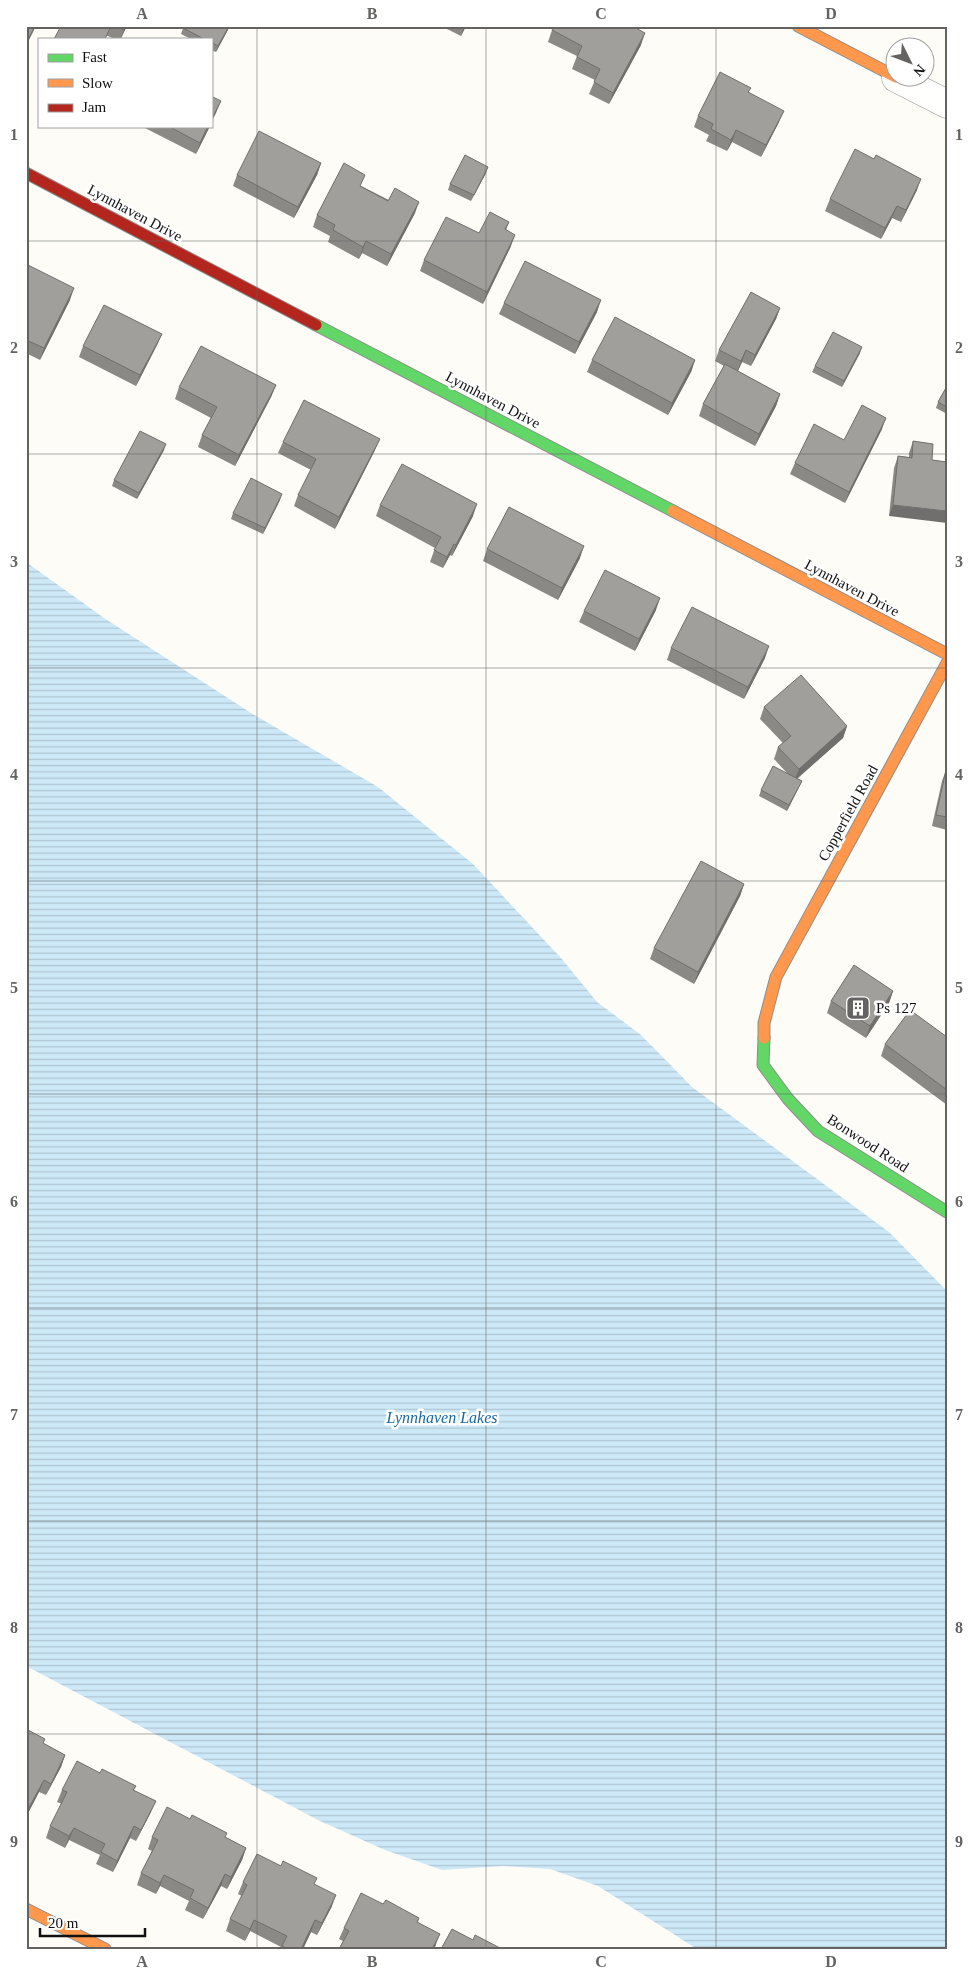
<svg xmlns="http://www.w3.org/2000/svg" width="973" height="1975" viewBox="0 0 973 1975" font-family="'Times New Roman',serif">
<defs>
<pattern id="water-rules" width="6" height="5" patternUnits="userSpaceOnUse" patternTransform="scale(1.25)"><rect width="6" height="5" fill="#cde8f7"/><path d="M0 2.5h6" fill="none" stroke="#afc6d3"/></pattern>
</defs>
<rect width="100%" height="100%" fill="#fdfcf7"/>
<path fill="url(#water-rules)" d="M26 562 104 618 251 713 378 787 473 864 561 958 597 1002 641 1035 692 1087 889 1232 946 1290 947 1949H697L598 1886 550 1869 503 1866 442 1870 385 1850 320 1821 26 1666Z"/>
<g fill="none" stroke-linecap="round" stroke-linejoin="round">
<g stroke="#979795" stroke-width="29">
<path id="street" d="M896 78 947 104"/>
</g>
<g stroke="#8e8d8b" stroke-width="13">
<path id="fast" d="M316 325 673 511
M764 1038 763 1065 788 1099 818 1131 947 1212"/>
</g>
<g stroke="#8e8d8b" stroke-width="13">
<path id="slow" d="M798 26 896 77
M673 511 947 654
M764 1038V1023L776 977 947 663
M26 1909 105 1949"/>
</g>
<g stroke="#8e8d8b" stroke-width="13">
<path id="jam" d="M26 173 316 325"/>
</g>
<use href="#street" stroke="#fffffe" stroke-width="28"/>
<use href="#fast" stroke="#63d668" stroke-width="11"/>
<use href="#slow" stroke="#ff974d" stroke-width="11"/>
<use href="#jam" stroke="#b3261e" stroke-width="11"/>
</g>
<path fill="#8a8986" d="M61 26H127L121 39H114L108 36Z
M184 26H230L216 52 211 50V39H191L181 34Z
M441 26H466L461 36Z
M552 30 641 45 609 104 589 94 595 80 572 69 577 56 548 42Z
M749 93 779 122 761 157 732 142 727 151 706 141 709 135 694 127 698 116Z
M141 126H210L196 154Z
M321 163 317 175 294 218 233 186 237 175Z
M486 173 471 201 448 190 450 184Z
M361 186 415 213 387 266 362 253 359 259 328 242 330 236 313 227 317 215Z
M917 190 901 222 892 218 881 239 825 211 830 199Z
M509 222 506 230 511 246 483 304 420 271 424 260 479 233Z
M26 264 70 300 40 360 26 353Z
M504 303 597 312 575 354 499 314Z
M780 308 776 319 751 366 742 362 738 371 780 394 776 406 755 446 699 416 703 404 724 366 715 361 719 350Z
M162 334 157 345 136 386 79 357 83 346Z
M860 353 842 387 812 372 815 366Z
M592 360H695L691 372 668 415 587 372Z
M276 385 271 397 235 466 198 447 202 435 211 418 175 399 179 387Z
M947 386V414L936 408 938 402Z
M882 429 845 503 790 474 795 463 844 440Z
M913 441 932 460 889 516 894 468 898 456 909 457V453Z
M283 442 375 450 335 529 294 506 298 495 311 470 278 453Z
M164 450 137 499 112 486 114 480Z
M280 500 263 534 231 519 233 513Z
M380 505 473 516 452 556 450 555 443 568 430 562 435 548 376 516Z
M487 549 580 558 558 600 483 561Z
M656 610 635 651 579 622 584 611Z
M671 648 765 658 744 699 667 660Z
M764 707 847 726 843 738 797 779 802 781 787 811 759 796 761 790 787 773 774 759 778 747 783 743 760 719Z
M946 770H947V830L932 826 942 781Z
M744 884 740 896 694 984 650 959 654 948Z
M893 991 889 1003 866 1038 827 1013 831 1001Z
M947 1037V1105L881 1056 885 1044Z
M26 1729 44 1744 65 1755 61 1767 46 1795 39 1792 26 1817Z
M100 1773 136 1786 134 1790 151 1812 136 1841 130 1838 113 1872 96 1864 100 1855 69 1840 65 1848 46 1838 50 1826 62 1804 57 1802 62 1790Z
M152 1837H225L246 1848 242 1860 227 1889 221 1886 203 1919 185 1910 189 1901 160 1886 156 1894 137 1885 141 1873 152 1851 148 1849Z
M243 1882 315 1884 332 1906 317 1935 311 1932 303 1949H281V1947L250 1931 245 1941 226 1931 230 1919 242 1896 238 1894Z
M383 1904 419 1918 418 1922 436 1945 434 1949H339L343 1941 339 1939 344 1928Z"/>
<path fill="#716f6d" d="M35 26H36L26 46V43Z
M125 26H127L120 39 124 30Z
M229 26H230L216 52 218 46Z
M464 26H466L461 36Z
M645 33 641 45 609 104 613 93Z
M221 101 216 113 211 123V120Z
M784 111 779 122 761 157 766 145Z
M208 126H210L196 154 200 143Z
M736 130 732 142 727 151 731 140Z
M321 163 317 175 294 218 298 207Z
M488 167 486 173 471 201Z
M921 179 917 190 901 222 906 210Z
M419 202 415 213 387 266 391 254Z
M897 206 892 218 881 239 885 228Z
M515 235 511 246 483 304 487 292Z
M366 241 362 253 359 259 363 247Z
M74 288 70 300 40 360 44 348Z
M601 300 597 312 575 354 579 342Z
M780 308 776 319 751 366 755 355Z
M162 334 157 345 136 386 140 375Z
M862 347 860 353 842 387 844 381Z
M746 350 742 362 737 373 741 361Z
M695 360 691 372 668 415 672 403Z
M276 385 271 397 235 466 239 455Z
M780 394 776 406 755 446 759 434Z
M886 418 882 429 845 503 849 492Z
M380 439 375 450 335 529 339 517Z
M166 444 164 450 137 499 139 493Z
M282 494 280 500 263 534 265 528Z
M477 504 473 516 452 556 456 545Z
M893 505 947 511V523L889 516Z
M454 544 450 555 443 568 447 557Z
M584 546 580 558 558 600 562 588Z
M660 598 656 610 635 651 639 639Z
M769 646 765 658 744 699 748 687Z
M847 726 843 738 794 781 799 769Z
M802 781 787 811 789 805Z
M744 884 740 896 694 984 698 972Z
M893 991 889 1003 866 1038 870 1026Z
M65 1755 61 1767 46 1795 51 1784Z
M44 1780 39 1792 26 1817V1813Z
M156 1801 151 1812 136 1841 141 1830Z
M134 1826 130 1838 113 1872 117 1861Z
M74 1828 69 1840 65 1848 69 1836Z
M246 1848 242 1860 227 1889 231 1877Z
M225 1874 221 1886 203 1919 208 1908Z
M164 1875 160 1886 156 1894 160 1883Z
M336 1895 332 1906 317 1935 322 1923Z
M254 1920 250 1931 245 1941 250 1929Z
M315 1920 311 1932 303 1949H301Z
M440 1934 434 1949H432Z"/>
<path fill="#a19f9c" stroke="#716f6d" d="M26 26H35L26 43Z
M61 26H111L105 39H54Z
M117 26H125L124 30Z
M184 26H229L218 46 211 42V39H204L183 28Z
M554 26H632L645 33 613 93 594 82 600 69 577 57 582 46 552 30Z
M720 72 751 88 748 92 784 111 766 145 736 130 731 140 711 129 713 124 698 116Z
M211 96 221 101 211 120Z
M168 126H208L200 143Z
M259 131 321 163 298 207 237 175Z
M855 149 874 159 876 155 921 179 906 210 897 206 885 228 830 199Z
M465 155 488 167 474 195 450 184Z
M344 163 365 175 360 186 388 201 395 188 419 202 391 254 366 241 363 247 333 230 335 225 317 215Z
M490 212 509 222 505 229 515 235 487 292 424 260 446 217 479 233Z
M525 261 601 300 579 342 504 303Z
M26 264 74 288 44 348 26 340Z
M751 292 780 308 755 355 746 350 741 361 719 350Z
M104 305 162 334 140 375 83 346Z
M615 317 695 360 672 403 592 360Z
M833 332 862 347 844 381 815 366Z
M201 346 276 385 239 455 202 435 217 407 179 387Z
M725 364 780 394 759 434 703 404Z
M947 386V407L938 402Z
M304 400 380 439 339 517 298 495 316 459 283 442Z
M862 405 886 418 849 492 795 463 814 424 844 440Z
M140 431 166 444 139 493 114 480Z
M913 441 933 444 932 460 947 462V511L893 505 898 456 912 458Z
M402 464 477 504 456 545 454 544 447 557 434 550 441 537 380 505Z
M251 478 282 494 265 528 233 513Z
M509 507 584 546 562 588 487 549Z
M605 570 660 598 639 639 584 611Z
M692 607 769 646 748 687 671 648Z
M801 675 847 726 799 769 778 747 791 736 764 707Z
M773 766 802 781 789 805 761 790Z
M946 770H947V817L936 815Z
M701 861 744 884 698 972 654 948Z
M854 965 893 991 870 1026 831 1001Z
M910 1010 947 1037V1090L885 1044Z
M26 1729 45 1739 43 1743 65 1755 51 1784 44 1780 26 1813Z
M77 1761 100 1773 102 1769 136 1786 133 1790 156 1801 141 1830 134 1826 117 1861 101 1852 105 1844 74 1828 69 1836 50 1826 67 1792 62 1790Z
M167 1807 190 1819 192 1815 227 1833 225 1837 246 1848 231 1877 225 1874 208 1908 190 1898 194 1890 164 1875 160 1883 141 1873 158 1840 152 1837Z
M257 1854 281 1866 283 1861 317 1878 314 1884 336 1895 322 1923 315 1920 301 1949H288L282 1946 287 1936 254 1920 250 1929 230 1919 247 1885 243 1882Z
M361 1893 383 1904 386 1900 419 1918 417 1922 440 1934 432 1949H339L349 1931 344 1928Z
M452 1929 473 1940 475 1935 502 1949H441Z"/>
<path fill="none" stroke="#646362" stroke-width="1" stroke-opacity="0.55" d="M257 26V1949M486 26V1949M716 26V1949M26 241H947M26 454H947M26 668H947M26 881H947M26 1094H947M26 1308H947M26 1521H947M26 1734H947"/>
<defs>
<g id="building-square" transform="scale(1.25)"><rect x="-9" y="-9" width="18" height="18" rx="4" fill="#646362" stroke="#fff"/><path d="M-4-6H4V6H1V3H-1V6H-4ZM-2.5-4.3h1.7v1.8h-1.7ZM.8-4.3h1.7v1.8H.8ZM-2.5-1h1.7V.8h-1.7ZM.8-1h1.7V.8H.8Z" fill="#fff"/></g>
</defs>
<g fill-rule="evenodd">
<use href="#building-square" x="858" y="1008"/>
</g>
<g text-anchor="middle" dominant-baseline="central" stroke-width="5" stroke-linejoin="round" paint-order="stroke">
<g font-size="15" fill="#111" stroke="#fff">
<text transform="translate(135 213) rotate(28)">Lynnhaven Drive</text>
<text transform="translate(493 400) rotate(28)">Lynnhaven Drive</text>
<text transform="translate(852 588) rotate(28)">Lynnhaven Drive</text>
<text transform="translate(848 813) rotate(-61)">Copperfield Road</text>
<text transform="translate(868 1143) rotate(33)">Bonwood Road</text>
</g>
<g font-size="15" fill="#111" stroke="#fff" text-anchor="start">
<text x="876" y="1008">Ps 127</text>
</g>
<g font-size="16" font-style="italic" fill="#1768a6" stroke="#fff">
<text x="442" y="1417">Lynnhaven Lakes</text>
</g>
</g>
<rect width="973" height="1975" fill="none" stroke="#ffffff" stroke-width="55"/>
<rect x="38" y="38" width="175" height="90" fill="#ffffff" stroke="#a0a0a0"/>
<rect x="48" y="54" width="25" height="8" fill="#63d668" stroke="#a0a0a0"/>
<text x="82" y="62" font-size="15" fill="#111111">Fast</text>
<rect x="48" y="79" width="25" height="8" fill="#ff974d" stroke="#a0a0a0"/>
<text x="82" y="88" font-size="15" fill="#111111">Slow</text>
<rect x="48" y="104" width="25" height="8" fill="#b3261e" stroke="#a0a0a0"/>
<text x="82" y="112" font-size="15" fill="#111111">Jam</text>
<g transform="translate(910 62) rotate(132)"><circle r="24" fill="#ffffff" stroke="#a0a0a0"/>
<path d="M0-4L9 19L0 12L-9 19Z" fill="#646362"/>
<text y="-8" font-size="14" font-weight="bold" text-anchor="middle" fill="#111111">N</text>
</g>
<path d="M40 1928v8h105v-8" fill="none" stroke="#111111" stroke-width="2.5"/>
<text x="48" y="1928" font-size="15" fill="#111111" stroke="#ffffff" stroke-width="4" paint-order="stroke">20 m</text>
<rect x="28" y="28" width="918" height="1920" fill="none" stroke="#646362" stroke-width="2"/>
<g font-size="16" text-anchor="middle" font-weight="bold" fill="#646362">
<text x="142" y="19">A</text>
<text x="372" y="19">B</text>
<text x="601" y="19">C</text>
<text x="831" y="19">D</text>
<text x="14" y="140">1</text>
<text x="959" y="140">1</text>
<text x="14" y="353">2</text>
<text x="959" y="353">2</text>
<text x="14" y="567">3</text>
<text x="959" y="567">3</text>
<text x="14" y="780">4</text>
<text x="959" y="780">4</text>
<text x="14" y="993">5</text>
<text x="959" y="993">5</text>
<text x="14" y="1207">6</text>
<text x="959" y="1207">6</text>
<text x="14" y="1420">7</text>
<text x="959" y="1420">7</text>
<text x="14" y="1633">8</text>
<text x="959" y="1633">8</text>
<text x="14" y="1847">9</text>
<text x="959" y="1847">9</text>
<text x="142" y="1967">A</text>
<text x="372" y="1967">B</text>
<text x="601" y="1967">C</text>
<text x="831" y="1967">D</text>
</g>
</svg>
